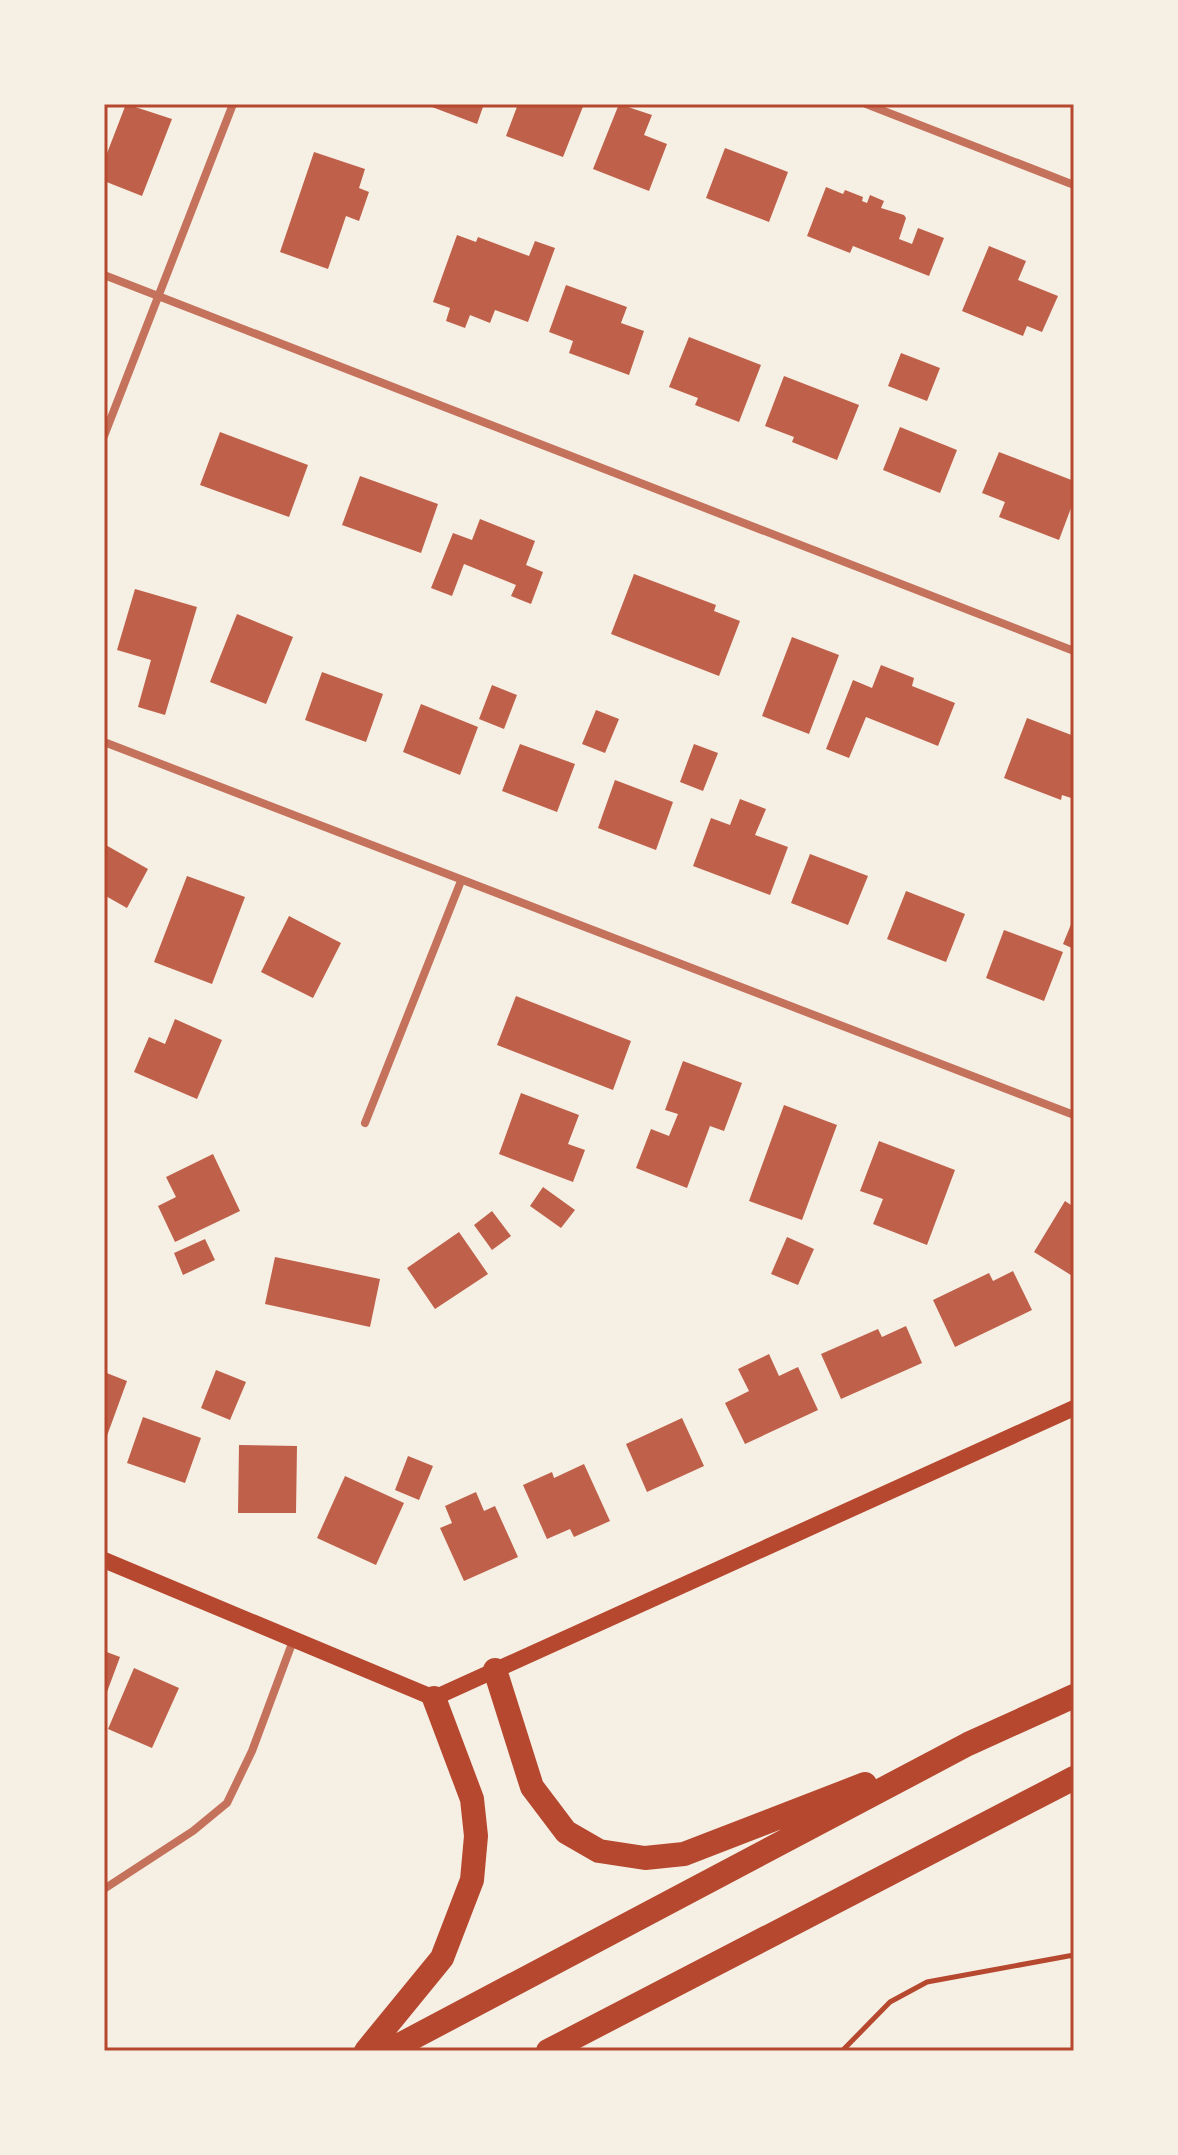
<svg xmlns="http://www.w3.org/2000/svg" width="1178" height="2155" viewBox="0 0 1178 2155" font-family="Figtree,sans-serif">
<rect width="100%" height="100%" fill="#f6efe4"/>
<path fill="#bf614a" d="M126 104 172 119 142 196 104 181V161Z
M424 104H484L477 124Z
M518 104H584L563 157 506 136Z
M619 104 652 115 644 135 667 144 649 191 593 169Z
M725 148 788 172 769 222 706 198Z
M314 152 365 169 359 188 369 192 359 221 346 216 328 269 280 252Z
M826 187 843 194 845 190 863 197 862 201 867 203 870 195 884 201 881 208 904 215 906 218 899 239 912 244 918 228 944 238 929 276 853 246 850 253 807 236Z
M457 235 476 242 478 237 529 256 535 241 555 248 528 322 495 310 490 323 470 315 465 328 446 321 450 308 433 302Z
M989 246 1026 261 1018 280 1058 296 1042 332 1027 326 1023 336 962 311Z
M566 285 627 307 621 323 644 331 629 375 569 353 573 341 549 332Z
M689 337 761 365 739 422 695 405 698 398 669 387Z
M901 353 940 368 927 401 888 386Z
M784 376 859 405 837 460 792 442 794 437 765 426Z
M900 427 957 450 940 493 883 470Z
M220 432 308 465 289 517 200 485Z
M999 452 1074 481V500L1059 540 999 517 1005 502 982 493Z
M360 476 438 504 421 553 342 525Z
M480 519 535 541 526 565 543 572 531 604 511 596 516 585 464 564 452 596 431 588 453 533 472 540Z
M634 574 716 605 714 611 740 621 719 676 611 634Z
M135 589 197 607 165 715 138 707 151 660 117 650Z
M237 614 293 637 266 704 210 682Z
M792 637 839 655 809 734 762 716Z
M881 665 914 678 912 686 955 703 938 746 866 717 849 758 826 749 853 680 872 688Z
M322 672 383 694 366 742 305 720Z
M492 685 517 695 504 729 479 719Z
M421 704 478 727 460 775 403 752Z
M596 710 619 719 605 753 582 744Z
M1027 718 1074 736V799L1062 795 1061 800 1004 778Z
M520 744 575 764 557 812 502 791Z
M694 744 718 753 703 791 680 782Z
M615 780 673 802 656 850 598 828Z
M740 799 766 809 755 835 788 847 770 895 693 866 711 818 730 825Z
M104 844 148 869 127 908 104 895Z
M810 854 868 876 848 925 791 903Z
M187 876 245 897 212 984 154 962Z
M906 891 965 914 946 962 887 939Z
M289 916 341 943 313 998 261 972Z
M1074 917V949L1063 944Z
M1004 930 1063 952 1044 1001 986 978Z
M516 996 631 1041 613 1090 497 1045Z
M175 1019 222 1040 197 1099 134 1072 149 1037 165 1044Z
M683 1061 742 1083 724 1131 710 1126 687 1188 636 1168 651 1129 669 1136 678 1114 665 1110Z
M521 1093 579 1115 568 1144 585 1150 573 1182 499 1154Z
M784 1105 837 1125 802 1220 749 1201Z
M879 1141 955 1170 927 1245 873 1224 883 1199 860 1191Z
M213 1154 240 1211 175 1242 158 1206 176 1197 166 1177Z
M543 1187 575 1210 561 1228 530 1206Z
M1065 1201 1074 1207V1277L1034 1252Z
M492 1211 511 1236 492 1250 474 1225Z
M459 1232 488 1274 435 1309 407 1268Z
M787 1237 814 1249 798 1285 771 1274Z
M205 1239 215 1260 183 1275 174 1253Z
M275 1257 380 1279 370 1327 265 1304Z
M1013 1271 1032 1310 955 1347 933 1300 989 1273 993 1281Z
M906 1326 922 1363 841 1399 821 1354 878 1329 882 1337Z
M769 1354 779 1376 798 1367 818 1410 745 1444 725 1403 749 1391 738 1369Z
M216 1370 246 1382 230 1420 201 1408Z
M104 1372 127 1381 104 1444Z
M143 1417 201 1438 185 1483 127 1463Z
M682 1418 704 1466 647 1492 626 1444Z
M239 1445 297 1446 296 1513H238Z
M408 1456 433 1466 419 1500 395 1490Z
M584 1464 610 1521 574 1537 570 1529 547 1539 523 1485 552 1472 554 1478Z
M345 1476 404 1503 376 1565 317 1538Z
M476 1492 484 1511 495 1506 518 1557 464 1581 440 1528 452 1523 445 1506Z
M104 1651 120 1657 104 1700Z
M134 1668 179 1688 152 1748 108 1729Z"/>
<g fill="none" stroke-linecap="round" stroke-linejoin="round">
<path stroke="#b5482f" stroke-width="5" d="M842 2051 890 2002 927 1982 1074 1955"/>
<path stroke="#c5725c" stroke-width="8" d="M866 104 1074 185
M104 275 1074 651
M104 436 233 104
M104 742 1074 1115
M365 1123 461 881
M104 1889 193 1831 227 1803 252 1751 294 1638"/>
<path stroke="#b5482f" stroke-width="16" d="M104 1560 434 1698 1074 1408"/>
<path stroke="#b5482f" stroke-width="24" d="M495 1670 532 1787 566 1832 599 1851 645 1858 684 1854 865 1784
M366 2051 442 1958 472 1880 476 1836 472 1799 434 1698
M388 2051 968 1744 1074 1696
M548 2051 1074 1778"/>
</g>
<rect width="1178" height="2155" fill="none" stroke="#f6efe4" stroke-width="212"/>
<rect x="106" y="106" width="966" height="1943" fill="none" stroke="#b5482f" stroke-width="3"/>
</svg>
